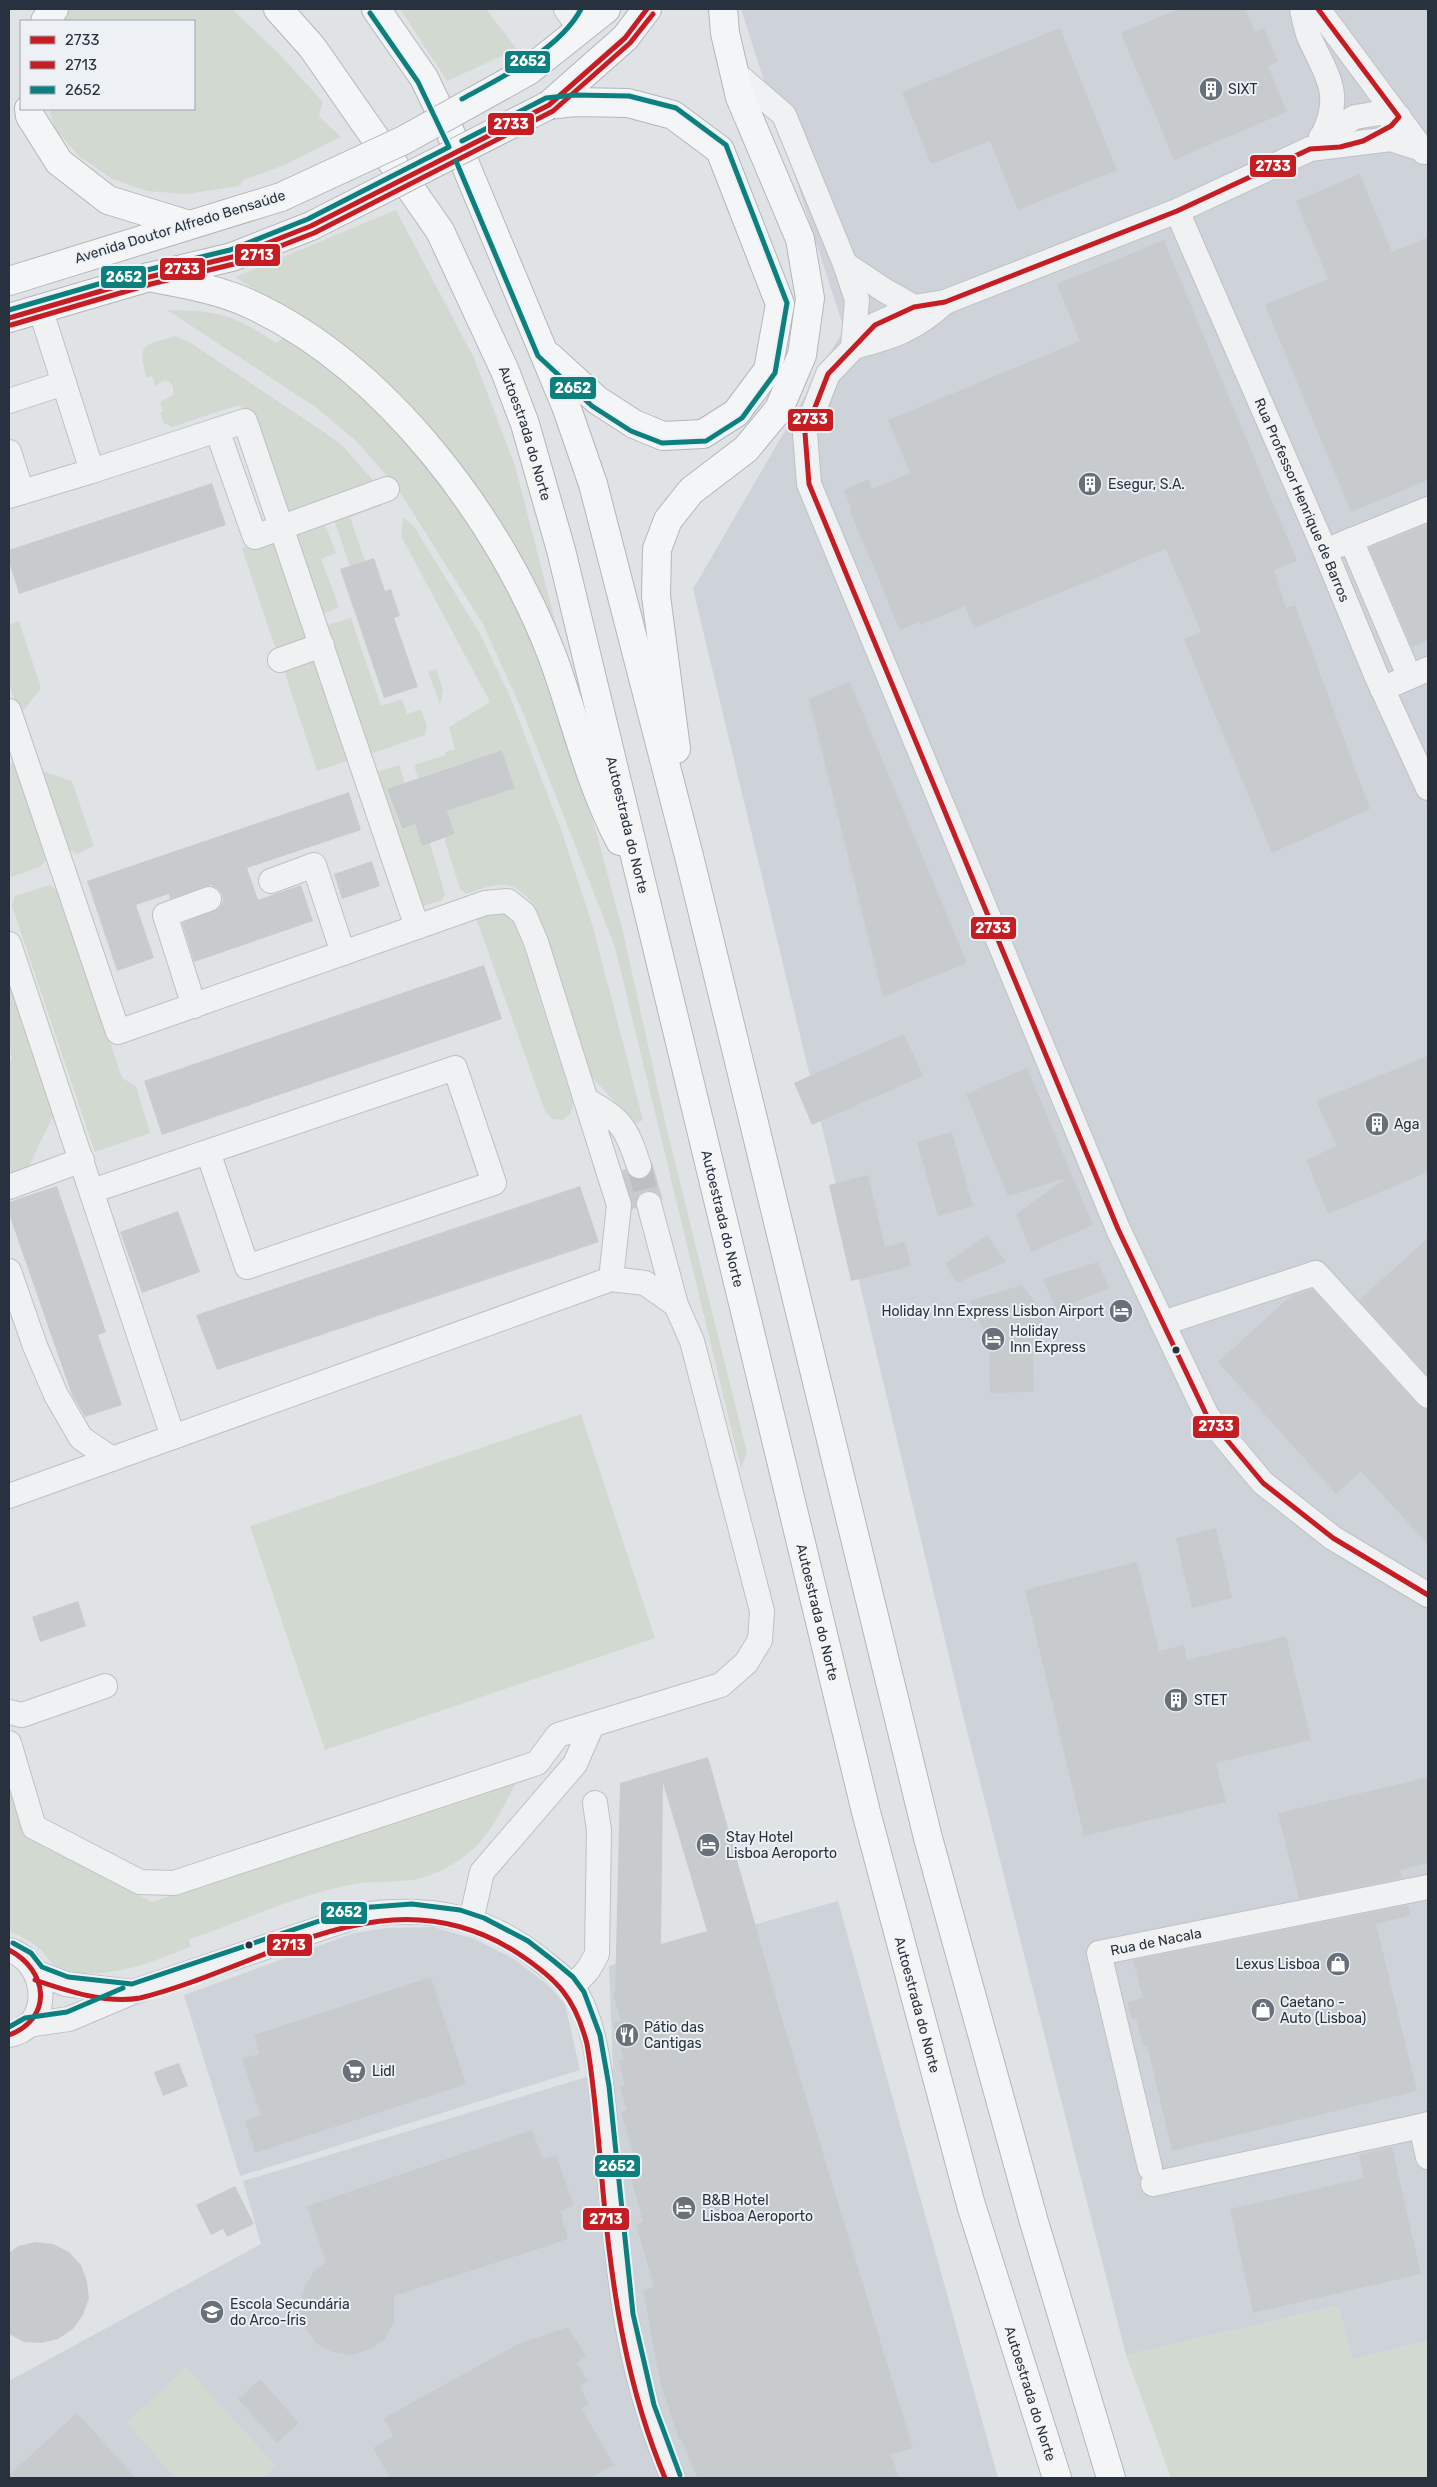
<svg xmlns="http://www.w3.org/2000/svg" width="1437" height="2487" viewBox="0 0 1437 2487" font-family="Rubik,sans-serif">
<rect width="100%" height="100%" fill="#e0e3e6"/>
<path fill="#ced3d9" d="M741 9H1428V2341L1352 2359 1338 2306 1126 2355 965 1723 693 589 844 329Z
M838 1901 998 2478H9V2381L261 2244 243 2181 613 2069 609 1966Z
M433 1927 475 1939 514 1959 549 1986 565 2004 580 2070 240 2176 184 1995 354 1933 387 1928Z"/>
<path fill="#d2d9d1" d="M69 9H232L279 54 323 102 319 116 341 137 287 164 244 180 239 186 186 194 147 191 112 179 79 156 54 128 49 109H194V21H59Z
M400 9H486L517 49 447 81Z
M396 210 474 358 515 466 573 690 502 537 326 335 235 277Z
M167 310C219 311 233 314 276 343L284 338 341 377 393 425 440 479 482 543 518 610 554 693 597 835 623 932 666 1126 747 1453 741 1469 615 947 524 715 483 624 396 486 356 441 317 408Z
M175 336 191 343 340 443 379 487 290 514 282 510 246 410 238 405 172 427 164 423 160 413 163 411 160 402 173 395V386L166 380 160 382 156 387 152 376 147 378C136 342 144 346 175 336Z
M378 498 381 506 350 517 365 561 350 566 332 515Z
M403 517 415 528 479 632 509 694 562 832 593 927 643 1120 635 1124 591 1076 535 907C513 876 497 883 466 894L460 889 444 838 455 834 447 811 515 787 502 750 418 778 414 765 446 755 445 752 455 749 449 727 490 702 401 536Z
M324 522 336 553 321 559 339 607 323 614 293 539 296 533Z
M272 538 307 643 277 653 242 548Z
M351 618 381 706 402 699 407 714 421 709 427 727 425 735 373 753 367 750 325 626Z
M19 621 41 688 20 715 9 684V625Z
M313 657 347 761 317 771 283 667Z
M436 669 443 689 440 704 428 672Z
M9 762 19 768 49 857 40 867 11 877 9 876Z
M399 765 405 783 387 789 401 829 415 824 422 845 430 843 445 894 442 900 420 907 370 774Z
M36 769 72 781 94 846 77 854 63 847Z
M49 885 60 891 122 1078 136 1086 150 1133 95 1152 12 906 15 896Z
M501 910 515 919 573 1103 571 1113 563 1120 552 1119 545 1111 476 918Z
M9 973 55 1112 28 1168 9 1175V1061L12 1060 9 1049Z
M581 1414 655 1638 325 1750 250 1526Z
M519 1778C503 1806 489 1840 462 1858 448 1868 429 1877 413 1880 390 1883 367 1880 344 1886 292 1898 240 1921 189 1940L191 1946C155 1962 94 1986 55 1965 49 1962 46 1955 42 1951 35 1944 19 1934 9 1932V1790L25 1836 152 1902Z
M1338 2306 1352 2359 1428 2341V2478H1171L1126 2355Z
M186 2367 276 2466 262 2478H176L126 2423Z"/>
<path fill="#c8cbce" fill-rule="evenodd" d="M1178 9H1245L1255 32 1264 28 1278 62 1268 66 1287 112 1174 160 1121 33Z
M1060 28 1117 170 1018 210 990 141 931 164 902 92Z
M1360 174 1392 252 1428 237V480L1351 512 1265 305 1328 279 1296 201Z
M1164 240 1297 561 1274 570 1286 608 1295 605 1370 809 1272 853 1184 639 1201 632 1166 549 974 628 965 606 921 625 919 622 900 630 849 509 851 508 844 490 869 479 872 489 910 473 888 420 1080 341 1057 284Z
M212 483 226 525 19 594 9 561V550Z
M1428 524V640L1412 647 1369 548Z
M374 558 385 591 391 589 400 616 394 618 418 687 384 698 340 569Z
M850 682 967 963 883 997 809 699Z
M502 750 515 788 447 811 455 834 422 846 415 824 402 829 387 789Z
M349 792 361 830 247 868 258 900 301 885 313 921 194 962 182 923 219 908 223 901 222 894 217 888 211 885 170 899 169 894 136 905 154 958 117 971 87 881Z
M372 861 380 886 342 899 334 874Z
M484 965 502 1019 162 1135 144 1081Z
M904 1034 923 1076 812 1125 794 1083Z
M1428 1056V1172L1328 1214 1306 1160 1337 1146 1316 1101Z
M1027 1068 1093 1225 1031 1252 1016 1214 1067 1178 1008 1196 966 1094Z
M952 1132 973 1206 938 1216 917 1142Z
M652 1162 663 1201 658 1194 646 1191 639 1195 636 1208 632 1209 622 1170 626 1169 630 1176 636 1179H643L650 1175Z
M868 1175 885 1247 905 1242 911 1266 851 1281 829 1185Z
M57 1186 106 1332 98 1335 122 1405 85 1417 72 1395 9 1214V1202Z
M580 1186 599 1242 217 1370 196 1315Z
M178 1211 200 1272 142 1293 120 1232Z
M987 1235 1006 1262 957 1283 945 1264Z
M1428 1238V1376L1359 1300Z
M1098 1262 1109 1288 1056 1310 1043 1279Z
M1022 1285 1039 1308 1044 1328 1033 1335 1034 1392 990 1393 989 1347 984 1331 969 1301Z
M1312 1289 1418 1405 1428 1409V1545L1361 1471 1336 1494 1218 1362 1292 1295Z
M1216 1528 1232 1598 1192 1608 1176 1538Z
M1137 1562 1159 1651 1184 1645 1187 1660 1286 1636 1311 1740 1216 1763 1226 1802 1084 1836 1025 1590Z
M78 1601 86 1626 40 1642 32 1617Z
M708 1757 780 2012 913 2448 891 2454 899 2478H697L681 2439 679 2440 660 2382 643 2290 654 2287 636 2224 643 2222 630 2175 634 2174 630 2160 635 2159 621 2112 627 2110 620 2087 625 2085 619 2061 624 2060 613 2023 621 2021 613 1994H615L620 1783ZM663 1783 707 1931 661 1944Z
M1428 1777V1863L1400 1870 1402 1878 1299 1899 1278 1813Z
M1408 1905 1411 1915 1376 1924 1417 2091 1172 2151 1147 2045 1143 2046 1136 2019 1132 2020 1127 2002 1143 1998 1133 1960Z
M431 1977 466 2084 255 2153 245 2121 261 2115 242 2059 259 2054 254 2035Z
M179 2063 188 2086 163 2096 154 2072Z
M532 2130 543 2159 556 2156 574 2205 560 2211 568 2239 394 2296V2323L384 2340 368 2350 352 2355 332 2352 317 2344 304 2327 299 2306 305 2286 313 2273 326 2262 307 2206Z
M1392 2147 1421 2274 1253 2313 1230 2209 1364 2178 1359 2155Z
M235 2186 254 2224 227 2237 223 2229 211 2235 196 2205Z
M35 2242 53 2244 69 2252 81 2265 87 2281 89 2298 83 2315 73 2329 58 2339 41 2343 24 2342 9 2334V2253L18 2246Z
M568 2327 586 2356 577 2363 588 2381 580 2386 589 2404 582 2409 614 2465 590 2478H390L373 2448 393 2436 384 2418 520 2343Z
M260 2379 299 2423 277 2443 238 2399Z
M77 2413 136 2478H9V2475Z"/>
<g fill="none" stroke-linecap="round" stroke-linejoin="round">
<path stroke="#bbc0c4" stroke-width="24" stroke-dasharray="24 12" stroke-linecap="butt" d="M639 1166 649 1204"/>
<g stroke="#bec1c4" stroke-width="26">
<g id="minor">
<path d="M566 9 579 28"/>
<path d="M1302 9C1304 19 1306 30 1310 39 1327 76 1343 94 1323 135"/>
<path d="M1318 9 1424 152"/>
<path d="M734 72 784 115 845 264 857 300 853 347"/>
<path d="M1321 137 1355 117 1380 113 1399 117"/>
<path d="M1422 149 1391 139 1310 149 1177 211 945 302 914 307 875 325 828 374 805 433 809 484 1118 1229 1207 1416 1263 1483 1333 1538 1428 1595"/>
<path id="s1" d="M1177 211 1325 551 1376 675 1428 788"/>
<path d="M845 264 884 290 914 307"/>
<path d="M853 347C893 337 914 330 945 302"/>
<path d="M9 401 64 383"/>
<path d="M217 430 255 537 387 489"/>
<path d="M9 452 22 492"/>
<path d="M92 471 245 421 417 927 485 903 508 901 524 914 536 942 619 1205 611 1279"/>
<path d="M9 496 92 471 40 308"/>
<path d="M1351 540 1404 664"/>
<path d="M1337 546 1428 509"/>
<path d="M280 660 322 645"/>
<path d="M1382 689 1428 669"/>
<path d="M9 711 118 1032 417 927"/>
<path d="M271 881 314 865 343 953"/>
<path d="M9 944 173 1437 9 1496"/>
<path d="M194 1006 165 915 209 899"/>
<path d="M586 1100C622 1120 626 1127 639 1166"/>
<path d="M9 1187 82 1160"/>
<path d="M92 1191 455 1068 494 1183 247 1267 208 1152"/>
<path d="M649 1204 676 1305"/>
<path d="M9 1271 35 1346 56 1395 81 1438 112 1459"/>
<path d="M1163 1323 1316 1273 1428 1396"/>
<path d="M9 1712 22 1715 105 1686"/>
<path d="M9 1743 34 1827 140 1882 174 1883 537 1763 558 1735 721 1685 746 1663 760 1640 762 1611 692 1341 676 1305 645 1283 611 1279 173 1437"/>
<path d="M471 1921 482 1872 575 1764 592 1725"/>
<path d="M9 1950C49 1962 53 2027 9 2035"/>
<path d="M37 1973 66 1984 131 1992"/>
<path d="M572 1987 588 1970 597 1954 599 1830 595 1803"/>
<path d="M27 2025 69 2019 133 1992 360 1915C432 1905 489 1916 546 1964 558 1973 570 1983 578 1996 603 2039 605 2133 610 2184 616 2234 619 2285 629 2334 639 2384 653 2432 673 2478"/>
<path d="M1428 2124 1421 2126 1428 2157"/>
<path id="s2" d="M1150 2168 1099 1953 1428 1887"/>
<path d="M1153 2184 1421 2126"/>
</g>
</g>
<g stroke="#b2b6ba" stroke-width="30">
<g id="highway">
<path id="s3" d="M278 9 312 47 440 231 505 371 525 424 561 550 866 1812 971 2205 1057 2478"/>
<path d="M376 9 424 78 463 159 566 406 593 484 690 860 928 1838 1034 2222 1111 2478"/>
<path d="M45 21 54 9"/>
<path d="M528 71 606 9"/>
<path d="M549 105 574 102 628 103 673 115 720 150 780 304 768 370 736 413 703 434 663 436 634 424 597 400 550 357"/>
<path d="M549 105 625 38 647 9"/>
<path d="M29 109 30 116 59 162 108 200 186 224"/>
<path d="M149 277C183 284 218 289 250 304 386 367 501 520 553 658 576 721 588 780 620 841"/>
<path d="M9 281 281 197"/>
<path d="M9 318 149 277 232 257 311 226"/>
<path d="M676 749 656 596 657 549 668 520 691 491 746 449 779 409 802 355 810 298 800 239 740 97 725 33 723 9"/>
</g>
</g>
<use href="#minor" stroke="#eff1f2" stroke-width="24"/>
<use href="#highway" stroke="#f4f5f6" stroke-width="28"/>
<g stroke="#b2b6ba" stroke-width="30" stroke-linecap="butt">
<path id="highway-bridge" d="M281 197 404 140 528 71
M311 226 549 105"/>
</g>
<use href="#highway-bridge" stroke="#f4f5f6" stroke-width="28"/>
<g stroke="#edf1f5" stroke-width="9">
<path id="bus-1" d="M1318 9 1399 117 1391 126 1363 141 1340 147 1310 149 1177 211 945 302 914 307 875 325 828 374 805 433 809 484 1118 1229 1207 1416 1263 1483 1333 1538 1428 1595
M9 318 149 277 232 257 311 226 549 105 625 38 647 9
M9 1950C48 1970 54 2018 9 2035"/>
</g>
<g stroke="#edf1f5" stroke-width="9">
<path id="bus-2" d="M11 325 151 284 234 264 314 233 553 111 630 43 653 14
M35 1980C67 1991 106 2004 140 1998 269 1966 388 1868 519 1954 558 1980 575 1998 587 2044 596 2096 599 2150 604 2202 613 2297 628 2390 665 2478"/>
</g>
<g stroke="#edf1f5" stroke-width="9">
<path id="bus-3" d="M462 99C501 78 560 49 581 9
M456 161 538 356 592 406 631 431 662 443 706 441 742 418 775 373 787 303 726 145 676 108 629 96 574 95 546 98 462 141
M9 310 147 270 230 250 308 219 449 147 418 82 370 13
M13 1943 31 1953 42 1967 68 1977 132 1984 358 1908 412 1904 460 1910 484 1918 528 1941 555 1962 573 1977 584 1992 600 2035 609 2086 633 2314 654 2405 680 2475
M9 2027 25 2018 67 2012 123 1988"/>
</g>
<use href="#bus-1" stroke="#c61d23" stroke-width="5"/>
<use href="#bus-2" stroke="#c61d23" stroke-width="5"/>
<use href="#bus-3" stroke="#0c807e" stroke-width="5"/>
</g>
<defs>
<g id="building-disc" transform="scale(1.25)"><circle r="9.5" fill="#687079" stroke="#edf1f5"/><path d="M-4-6H4V6H1V3H-1V6H-4ZM-2.5-4.3h1.7v1.8h-1.7ZM.8-4.3h1.7v1.8H.8ZM-2.5-1h1.7V.8h-1.7ZM.8-1h1.7V.8H.8Z" fill="#fff"/></g>
<g id="hotel-disc" transform="scale(1.25)"><circle r="9.5" fill="#687079" stroke="#edf1f5"/><path d="M-6-4.5h1.5V1H6V5H4.5V3h-9V5H-6ZM-4 0a1.8 1.8 0 1 1 3.6 0ZM.5 0V-2.5h3Q6-2.5 6 0Z" fill="#fff"/></g>
<g id="shop-disc" transform="scale(1.25)"><circle r="9.5" fill="#687079" stroke="#edf1f5"/><path d="M-5-2.5h2.3a2.7 3.5 0 0 1 5.4 0H5L5.5 6h-11ZM-1.5-2.5h3a1.5 2.3 0 0 0-3 0Z" fill="#fff"/></g>
<g id="restaurant-disc" transform="scale(1.25)"><circle r="9.5" fill="#687079" stroke="#edf1f5"/><path d="M-5-6h1v4h1v-4h1v4h1v-4h1v5L-1.5 .5V6h-2V.5L-5-1ZM5-6V6H3V1.5H1.5Q1.5-4 5-6Z" fill="#fff"/></g>
<g id="supermarket-disc" transform="scale(1.25)"><circle r="9.5" fill="#687079" stroke="#edf1f5"/><path d="M-6-5.5h2.5l.6 2H6L4.5 2H-2.5L-4.4-4H-6ZM-1.5 3.2a1.3 1.3 0 1 0 .1 0ZM3 3.2a1.3 1.3 0 1 0 .1 0Z" fill="#fff"/></g>
<g id="school-disc" transform="scale(1.25)"><circle r="9.5" fill="#687079" stroke="#edf1f5"/><path d="M0-5L7-2L0 1L-7-2ZM-4 1L0 2.5L4 1V4Q0 6-4 4Z" fill="#fff"/></g>
</defs>
<g fill-rule="evenodd">
<use href="#building-disc" x="1211" y="89"/>
<use href="#building-disc" x="1090" y="484"/>
<use href="#building-disc" x="1377" y="1124"/>
<use href="#hotel-disc" x="1121" y="1311"/>
<use href="#hotel-disc" x="993" y="1339"/>
<use href="#building-disc" x="1176" y="1700"/>
<use href="#hotel-disc" x="708" y="1845"/>
<use href="#shop-disc" x="1338" y="1964"/>
<use href="#shop-disc" x="1263" y="2010"/>
<use href="#restaurant-disc" x="627" y="2035"/>
<use href="#supermarket-disc" x="354" y="2071"/>
<use href="#hotel-disc" x="684" y="2208"/>
<use href="#school-disc" x="212" y="2312"/>
</g>
<g fill="#27323e" stroke="#edf1f5" stroke-width="2">
<circle cx="1176" cy="1350" r="4.5"/>
<circle cx="249" cy="1945" r="4.5"/>
</g>
<g text-anchor="middle" dominant-baseline="central" stroke-width="4" stroke-linejoin="round" paint-order="stroke">
<g font-size="14" fill="#27323e" stroke="#edf1f5" text-anchor="start">
<text x="1228" y="89">SIXT</text>
<text x="1108" y="484">Esegur, S.A.</text>
<text x="1394" y="1124">Aga</text>
<text x="1104" y="1311" text-anchor="end">Holiday Inn Express Lisbon Airport</text>
<text x="1010" y="1331">Holiday<tspan x="1010" dy="16">Inn Express</tspan></text>
<text x="1194" y="1700">STET</text>
<text x="726" y="1837">Stay Hotel<tspan x="726" dy="16">Lisboa Aeroporto</tspan></text>
<text x="1320" y="1964" text-anchor="end">Lexus Lisboa</text>
<text x="1280" y="2002">Caetano -<tspan x="1280" dy="16">Auto (Lisboa)</tspan></text>
<text x="644" y="2027">Pátio das<tspan x="644" dy="16">Cantigas</tspan></text>
<text x="372" y="2071">Lidl</text>
<text x="702" y="2200">B&amp;B Hotel<tspan x="702" dy="16">Lisboa Aeroporto</tspan></text>
<text x="230" y="2304">Escola Secundária<tspan x="230" dy="16">do Arco-Íris</tspan></text>
</g>
<g font-size="14" fill="#27323e" stroke="#edf1f5">
<text transform="translate(180 227) rotate(-17)">Avenida Doutor Alfredo Bensaúde</text>
<text stroke="none"><textPath href="#s3" startOffset="495">Autoestrada do Norte</textPath></text>
<text stroke="none"><textPath href="#s1" startOffset="315">Rua Professor Henrique de Barros</textPath></text>
<text stroke="none"><textPath href="#s3" startOffset="900">Autoestrada do Norte</textPath></text>
<text stroke="none"><textPath href="#s3" startOffset="1305">Autoestrada do Norte</textPath></text>
<text stroke="none"><textPath href="#s3" startOffset="1710">Autoestrada do Norte</textPath></text>
<text stroke="none"><textPath href="#s2" startOffset="279">Rua de Nacala</textPath></text>
<text stroke="none"><textPath href="#s3" startOffset="2115">Autoestrada do Norte</textPath></text>
<text stroke="none"><textPath href="#s3" startOffset="2520">Autoestrada do Norte</textPath></text>
</g>
</g>
<g stroke="#edf1f5" stroke-width="2">
<rect x="504" y="50" width="47" height="24" rx="5" fill="#0c807e"/>
<rect x="487" y="112" width="48" height="24" rx="5" fill="#c61d23"/>
<rect x="1249" y="154" width="48" height="24" rx="5" fill="#c61d23"/>
<rect x="234" y="243" width="47" height="24" rx="5" fill="#c61d23"/>
<rect x="159" y="257" width="47" height="24" rx="5" fill="#c61d23"/>
<rect x="100" y="265" width="47" height="24" rx="5" fill="#0c807e"/>
<rect x="549" y="376" width="48" height="24" rx="5" fill="#0c807e"/>
<rect x="787" y="408" width="47" height="24" rx="5" fill="#c61d23"/>
<rect x="970" y="916" width="47" height="24" rx="5" fill="#c61d23"/>
<rect x="1192" y="1415" width="48" height="24" rx="5" fill="#c61d23"/>
<rect x="320" y="1901" width="48" height="24" rx="5" fill="#0c807e"/>
<rect x="266" y="1933" width="47" height="24" rx="5" fill="#c61d23"/>
<rect x="594" y="2154" width="47" height="24" rx="5" fill="#0c807e"/>
<rect x="582" y="2207" width="48" height="24" rx="5" fill="#c61d23"/>
</g>
<g font-size="14" text-anchor="middle" font-weight="bold" fill="#fff">
<text x="528" y="66">2652</text>
<text x="511" y="129">2733</text>
<text x="1273" y="171">2733</text>
<text x="257" y="260">2713</text>
<text x="182" y="274">2733</text>
<text x="124" y="282">2652</text>
<text x="573" y="393">2652</text>
<text x="810" y="424">2733</text>
<text x="993" y="933">2733</text>
<text x="1216" y="1431">2733</text>
<text x="344" y="1917">2652</text>
<text x="289" y="1950">2713</text>
<text x="617" y="2171">2652</text>
<text x="606" y="2224">2713</text>
</g>
<rect width="1437" height="2487" fill="none" stroke="#27323e" stroke-width="20"/>
<rect x="20" y="20" width="175" height="90" fill="#edf1f5" stroke="#9ea5ac"/>
<rect x="30" y="36" width="25" height="8" fill="#c61d23" stroke="#9ea5ac"/>
<text x="65" y="45" font-size="15" fill="#27323e">2733</text>
<rect x="30" y="61" width="25" height="8" fill="#c61d23" stroke="#9ea5ac"/>
<text x="65" y="70" font-size="15" fill="#27323e">2713</text>
<rect x="30" y="86" width="25" height="8" fill="#0c807e" stroke="#9ea5ac"/>
<text x="65" y="95" font-size="15" fill="#27323e">2652</text>
</svg>
